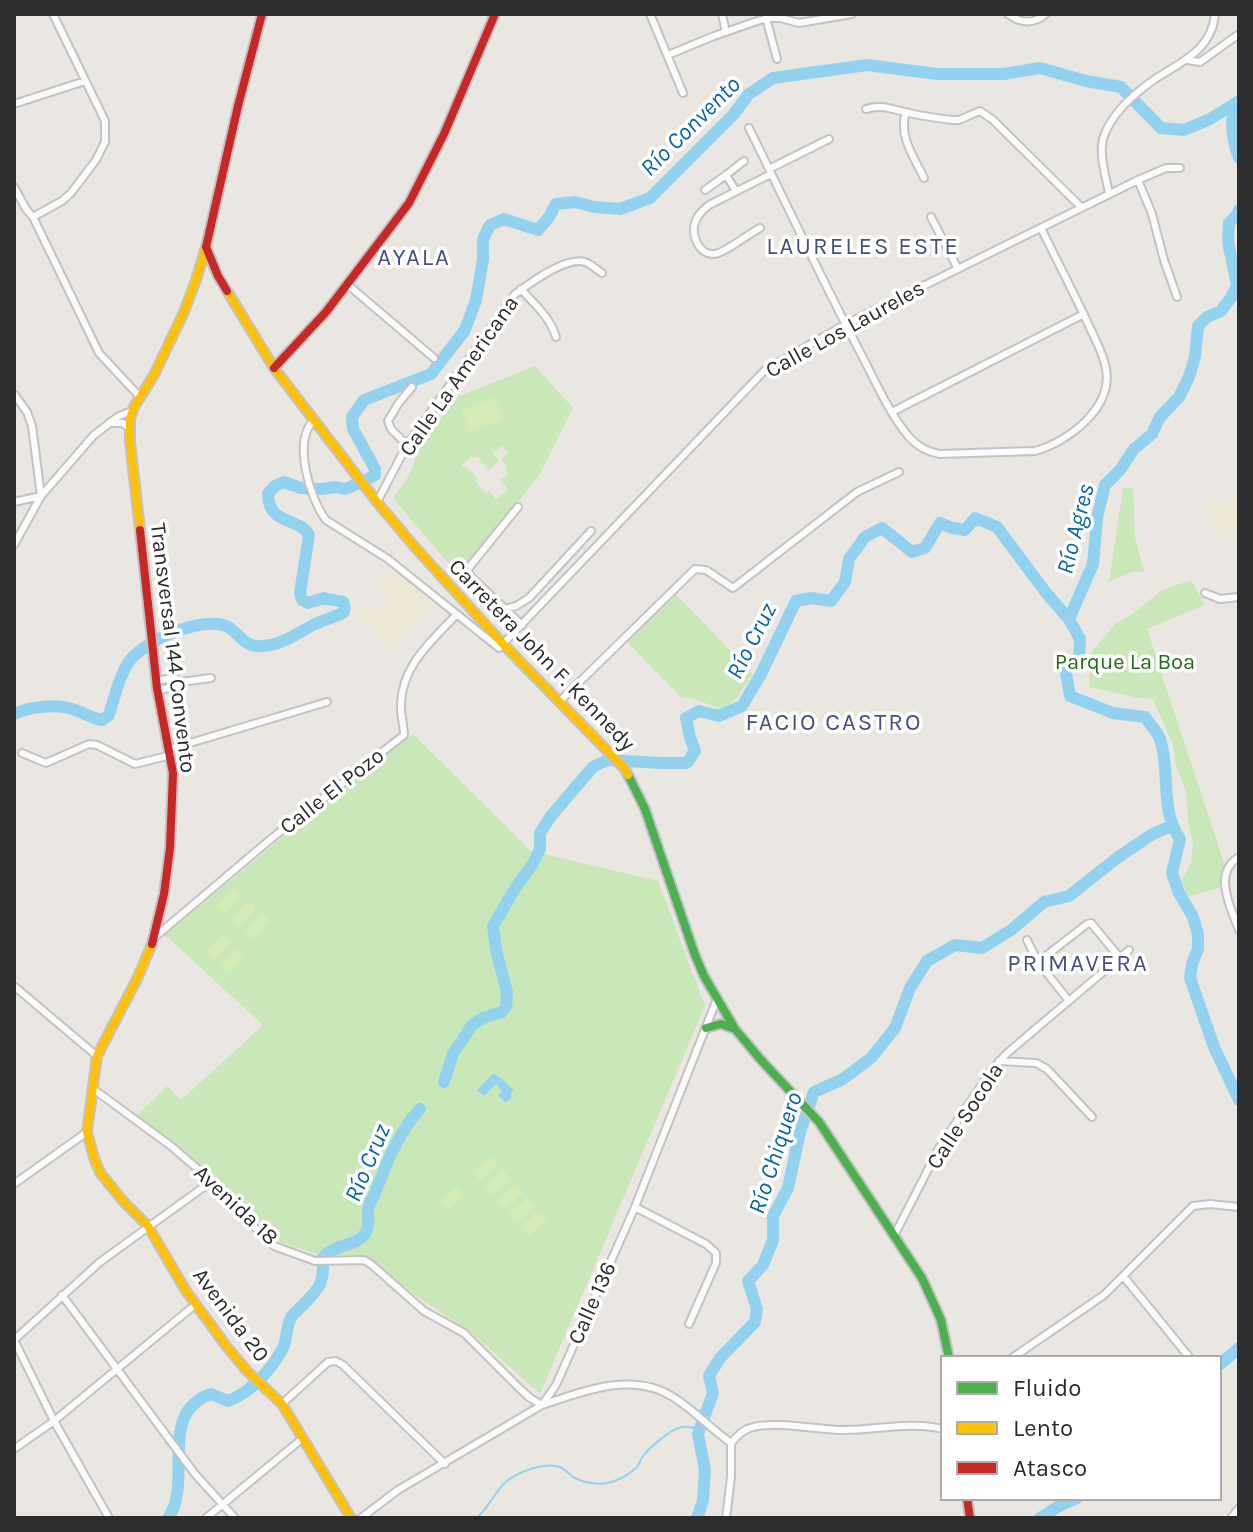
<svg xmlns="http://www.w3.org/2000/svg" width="1253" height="1532" viewBox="0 0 1253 1532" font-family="Karla,sans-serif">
<rect width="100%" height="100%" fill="#eae7e2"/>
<path fill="#ede7d6" d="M1239 496V533L1218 539 1207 505Z
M394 566 437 603 390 651 354 612 358 606 380 608 391 597 377 583Z"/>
<path fill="#c9e7b9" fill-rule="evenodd" d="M535 366 573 408 540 474 460 577 393 498 408 477 422 444 457 397ZM502 446 508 453 501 459 507 466 505 468 508 473 500 480 508 489 496 499 489 491 486 493 475 481 477 478 470 470 461 465 472 456 474 458 477 456 489 470 499 461 493 453Z
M1123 488H1133L1135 537 1144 572H1132L1109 582Z
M1191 580 1205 605 1147 629 1225 866V875L1219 888 1186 897 1182 880 1191 863 1193 843 1188 821 1186 792 1176 766 1173 745 1153 699 1139 698 1089 687 1091 653 1114 625 1131 615 1162 590Z
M675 593 753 674 737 697 724 709C709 706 696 697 682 698L626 641Z
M413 734 531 851 658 881 705 1006 540 1394 471 1332 416 1296 368 1256 317 1254 279 1242 264 1228 228 1189 136 1116 167 1086 181 1100 263 1025 165 935 320 806Z"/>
<path fill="#d5ebb7" d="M494 397 503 419 470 432 461 411Z
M233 888 242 895 225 914 217 906Z
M248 901 256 908 240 927 232 919Z
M262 913 270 920 254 939 245 931Z
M222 934 231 942 214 960 206 953Z
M237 947 245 955 229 973 220 966Z
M491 1157 498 1165 480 1181 473 1172Z
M503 1170 510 1179 492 1195 485 1186Z
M515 1184 523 1192 505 1208 497 1200Z
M457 1186 465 1195 447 1210 439 1202Z
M527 1198 535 1206 517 1222 509 1214Z
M539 1212 547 1220 529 1236 521 1228Z"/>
<path fill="#92d2ef" d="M494 1073 514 1090 510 1094 512 1097 506 1103 498 1095 502 1091 496 1084 484 1096 477 1090Z"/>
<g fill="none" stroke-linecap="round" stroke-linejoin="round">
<path stroke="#92d2ef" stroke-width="2" d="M477 1518C489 1507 496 1489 508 1480 521 1471 545 1462 560 1467 567 1470 569 1475 575 1478 587 1484 604 1486 617 1480 623 1478 632 1472 637 1467 639 1465 641 1458 643 1456 650 1447 671 1429 682 1427 687 1426 694 1428 700 1429"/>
<path stroke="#92d2ef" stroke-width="12" d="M1239 101C1228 119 1232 139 1239 158
M1239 210 1237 215 1229 223 1228 242 1237 285 1232 296 1221 311 1207 317 1198 326 1195 357 1189 377 1179 397 1160 417 1152 434 1134 449 1120 470 1105 485 1097 518 1093 564 1069 619 1080 639 1079 656 1065 668 1070 696 1113 713 1145 717C1150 724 1157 731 1160 739 1171 772 1159 808 1180 839L1172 873 1179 893 1193 917 1198 934V949L1192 964 1190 978 1214 1047 1239 1100
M368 479 375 475V469L353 429 352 417 364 400 431 374 465 330 476 300 483 260V239L490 225 504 219 538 230 549 217 556 204 575 202 594 207 620 209 650 198 733 115 749 94 773 78 867 65 937 74H1004L1040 68 1086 81 1121 87 1161 128 1184 130 1210 119 1236 103
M14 714C32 706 59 703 78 711 88 715 91 718 102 720L109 715C114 699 119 677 128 663 141 642 204 614 228 627 242 635 243 648 264 646 282 645 299 632 315 624 324 620 334 617 343 613L345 608 343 602 324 598 308 603 302 600 300 593 309 535C297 516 269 526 268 494L275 486 284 482 301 488 322 489 336 487 345 489 357 484
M444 1082 453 1054 472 1025 483 1018 502 1012 506 1007 507 992 496 950 493 926 514 890 534 862 540 849V833L551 816 593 767 607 760 662 763H687L695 751 690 737 686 718 699 711 719 716 742 706 761 674 796 601 811 598 831 601 845 582 849 559 865 537 882 528 912 552 925 548 940 523 952 528 965 530 975 518 997 527 1047 594 1069 619
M1219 1365 1239 1348
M168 1518C194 1483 156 1413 211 1394L228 1401C250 1393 270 1371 282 1350 287 1341 286 1329 290 1320 292 1314 298 1310 302 1306 321 1287 324 1283 323 1257 336 1243 358 1247 366 1232 373 1218 362 1212 374 1196 386 1165 397 1134 420 1109
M697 1518 703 1501 705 1470 698 1434 713 1393 709 1376 720 1358 755 1322 757 1309 748 1281 763 1265 773 1240V1216L788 1188 800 1132 814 1092 843 1079 871 1058 895 1028 910 988 927 961 955 945 982 948 1011 930 1044 902 1069 896 1117 858 1151 835 1171 826
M1040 1518 1059 1506 1077 1498"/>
<g stroke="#c4c3c3" stroke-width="10">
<path id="street" d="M53 14 105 121V142L96 160 71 193 62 201 33 217 99 353 140 397
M650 14 683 93
M722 14 726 32
M765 14 777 59
M1008 14C1020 24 1034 24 1046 14
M668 55 714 36 766 18H780L799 23 852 14
M1187 60 1200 62 1239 34
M14 104 85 81
M866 109C880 104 891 109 905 112 920 116 936 118 952 120H959L980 111 993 120 1082 208
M906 112C898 136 914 157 924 178
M749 128C786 203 821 278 860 352 875 380 888 412 909 437 917 446 928 452 940 454L1035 451C1068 442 1113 408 1106 369 1104 355 1096 341 1090 328 1075 295 1057 261 1041 228
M769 169 829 139
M1138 180 1152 214 1164 260 1177 297
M14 187 26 209 33 217
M705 190 726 175
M736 191 726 175 744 161
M1109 194C1106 177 1099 156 1103 139 1110 115 1135 93 1155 79 1181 62 1212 50 1215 14
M931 217 958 269
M760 228C750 233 723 254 714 254 698 255 690 233 696 220 699 213 704 209 709 205L771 174
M348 285 434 358
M521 289C535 305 550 317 556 337
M14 394 27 412 32 426 41 496 14 545
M892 412 1084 314
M314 420C292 441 310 499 326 520L388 559 499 648 765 370 846 324 1138 180 1166 168H1180
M109 423H123L130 429
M407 445 391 429 388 421 398 404 412 387
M14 502 41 496 94 435 119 416 132 411
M377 502 407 445 515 294C530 283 566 256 585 262 591 264 597 270 602 273
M518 507 471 565 468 570 470 576 505 609 516 606 529 598 591 531
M1205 593 1220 599 1239 597
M505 609 522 625
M156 681 173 678 181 682 176 687 158 690
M181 682 211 678
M559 702 695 569 706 570 733 588 857 492 899 472
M170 749 327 702
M22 753 46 763 89 744 97 745 135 764 171 755
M1239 857C1212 873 1231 908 1239 930
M155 937 272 838 404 735C404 725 400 714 401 704 402 665 432 641 456 615
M1027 940 1038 962
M14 986 97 1056
M1069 1001 1038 962 1087 924 1091 923 1120 958
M999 1061 1036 1063 1047 1069 1092 1117
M92 1088 171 1146 229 1196 245 1218 274 1246 315 1261 364 1260 372 1265 424 1311 464 1333 517 1386 530 1398 542 1405
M14 1184 87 1132
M635 1207 706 1244 716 1253V1263L689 1324
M894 1236 939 1148 991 1071 1006 1054 1129 950
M1124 1277 1190 1358
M62 1295 195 1474 235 1518
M14 1340 100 1262 212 1181
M14 1340 54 1421 109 1518
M1012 1358 1104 1295 1193 1206 1210 1204 1239 1207
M282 1404 328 1362 336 1361 343 1365 445 1464
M542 1405C584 1391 633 1371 673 1397 694 1410 711 1429 731 1443
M731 1443C736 1437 743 1430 750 1428 773 1420 819 1430 844 1430 878 1430 910 1421 943 1429
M14 1449 54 1421 196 1304
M206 1518 303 1438
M361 1518 398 1490 542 1405 556 1385 635 1207 717 999
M726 1518 731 1477V1443
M1231 1518 1239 1508"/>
</g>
<g stroke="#c4c3c3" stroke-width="12">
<path id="fast" d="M628 775 645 809 695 955 704 976 735 1029 761 1060 819 1122 922 1278 941 1320 949 1358
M706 1028 721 1024 735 1029"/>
</g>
<g stroke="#c4c3c3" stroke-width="12">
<path id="slow" d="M227 291 274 368 377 502 413 545 503 644 624 768 628 775
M140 530 130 442V419L134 407 154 375 184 312 196 280 206 247
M152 944 137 979 97 1056 87 1132 95 1161 101 1174 124 1202 148 1226 186 1291 227 1347 248 1372 282 1404 351 1518"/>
</g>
<g stroke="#c4c3c3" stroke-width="12">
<path id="jam" d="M227 291 218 276 206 247 238 106 262 14
M274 368 326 312 409 203 444 134 495 14
M140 530 157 688 173 773 170 848 164 894 152 944
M967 1498 970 1518"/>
</g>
<use href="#street" stroke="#fcfbfb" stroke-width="6"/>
<use href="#fast" stroke="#4caf50" stroke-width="8"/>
<use href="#slow" stroke="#ffc107" stroke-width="8"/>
<use href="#jam" stroke="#c62828" stroke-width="8"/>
</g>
<g text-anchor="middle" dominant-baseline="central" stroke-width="7" stroke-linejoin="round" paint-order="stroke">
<g font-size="22" fill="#2c2c2c" stroke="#fff">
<text transform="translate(845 329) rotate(-29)">Calle Los Laureles</text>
<text transform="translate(459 376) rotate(-55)">Calle La Americana</text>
<text transform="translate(173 648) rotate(83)">Transversal 144 Convento</text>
<text transform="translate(542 655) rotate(46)">Carretera John F. Kennedy</text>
<text transform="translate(332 791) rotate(-38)">Calle El Pozo</text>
<text transform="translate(965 1116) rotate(-57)">Calle Socola</text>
<text transform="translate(236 1205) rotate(43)">Avenida 18</text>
<text transform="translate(592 1303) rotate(-66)">Calle 136</text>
<text transform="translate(231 1315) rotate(53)">Avenida 20</text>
</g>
<g font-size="22" fill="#246e17" stroke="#fff">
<text x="1125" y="662">Parque La Boa</text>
</g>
<g font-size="24" font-style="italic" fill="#0765a5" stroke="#fff">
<text transform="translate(690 126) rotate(-45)">Río Convento</text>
<text transform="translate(1075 529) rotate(-76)">Río Agres</text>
<text transform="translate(751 641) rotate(-63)">Río Cruz</text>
<text transform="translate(775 1153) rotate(-72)">Río Chiquero</text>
<text transform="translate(367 1163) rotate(-67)">Río Cruz</text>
</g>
<g font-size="24" letter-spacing="2" fill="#49507f" stroke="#fff">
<text x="863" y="246">LAURELES ESTE</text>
<text x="414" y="257">AYALA</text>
<text x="834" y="722">FACIO CASTRO</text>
<text x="1078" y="963">PRIMAVERA</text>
</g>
</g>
<rect width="1253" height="1532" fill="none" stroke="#2c2c2c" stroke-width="32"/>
<rect x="941" y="1356" width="280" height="144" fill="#ffffff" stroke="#ababab" stroke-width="2"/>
<rect x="957" y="1382" width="40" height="12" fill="#4caf50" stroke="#ababab" stroke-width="2"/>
<text x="1013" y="1396" font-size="24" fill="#2c2c2c">Fluido</text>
<rect x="957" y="1422" width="40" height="12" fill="#ffc107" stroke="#ababab" stroke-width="2"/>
<text x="1013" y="1436" font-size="24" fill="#2c2c2c">Lento</text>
<rect x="957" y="1462" width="40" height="12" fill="#c62828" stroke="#ababab" stroke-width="2"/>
<text x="1013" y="1476" font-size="24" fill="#2c2c2c">Atasco</text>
</svg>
